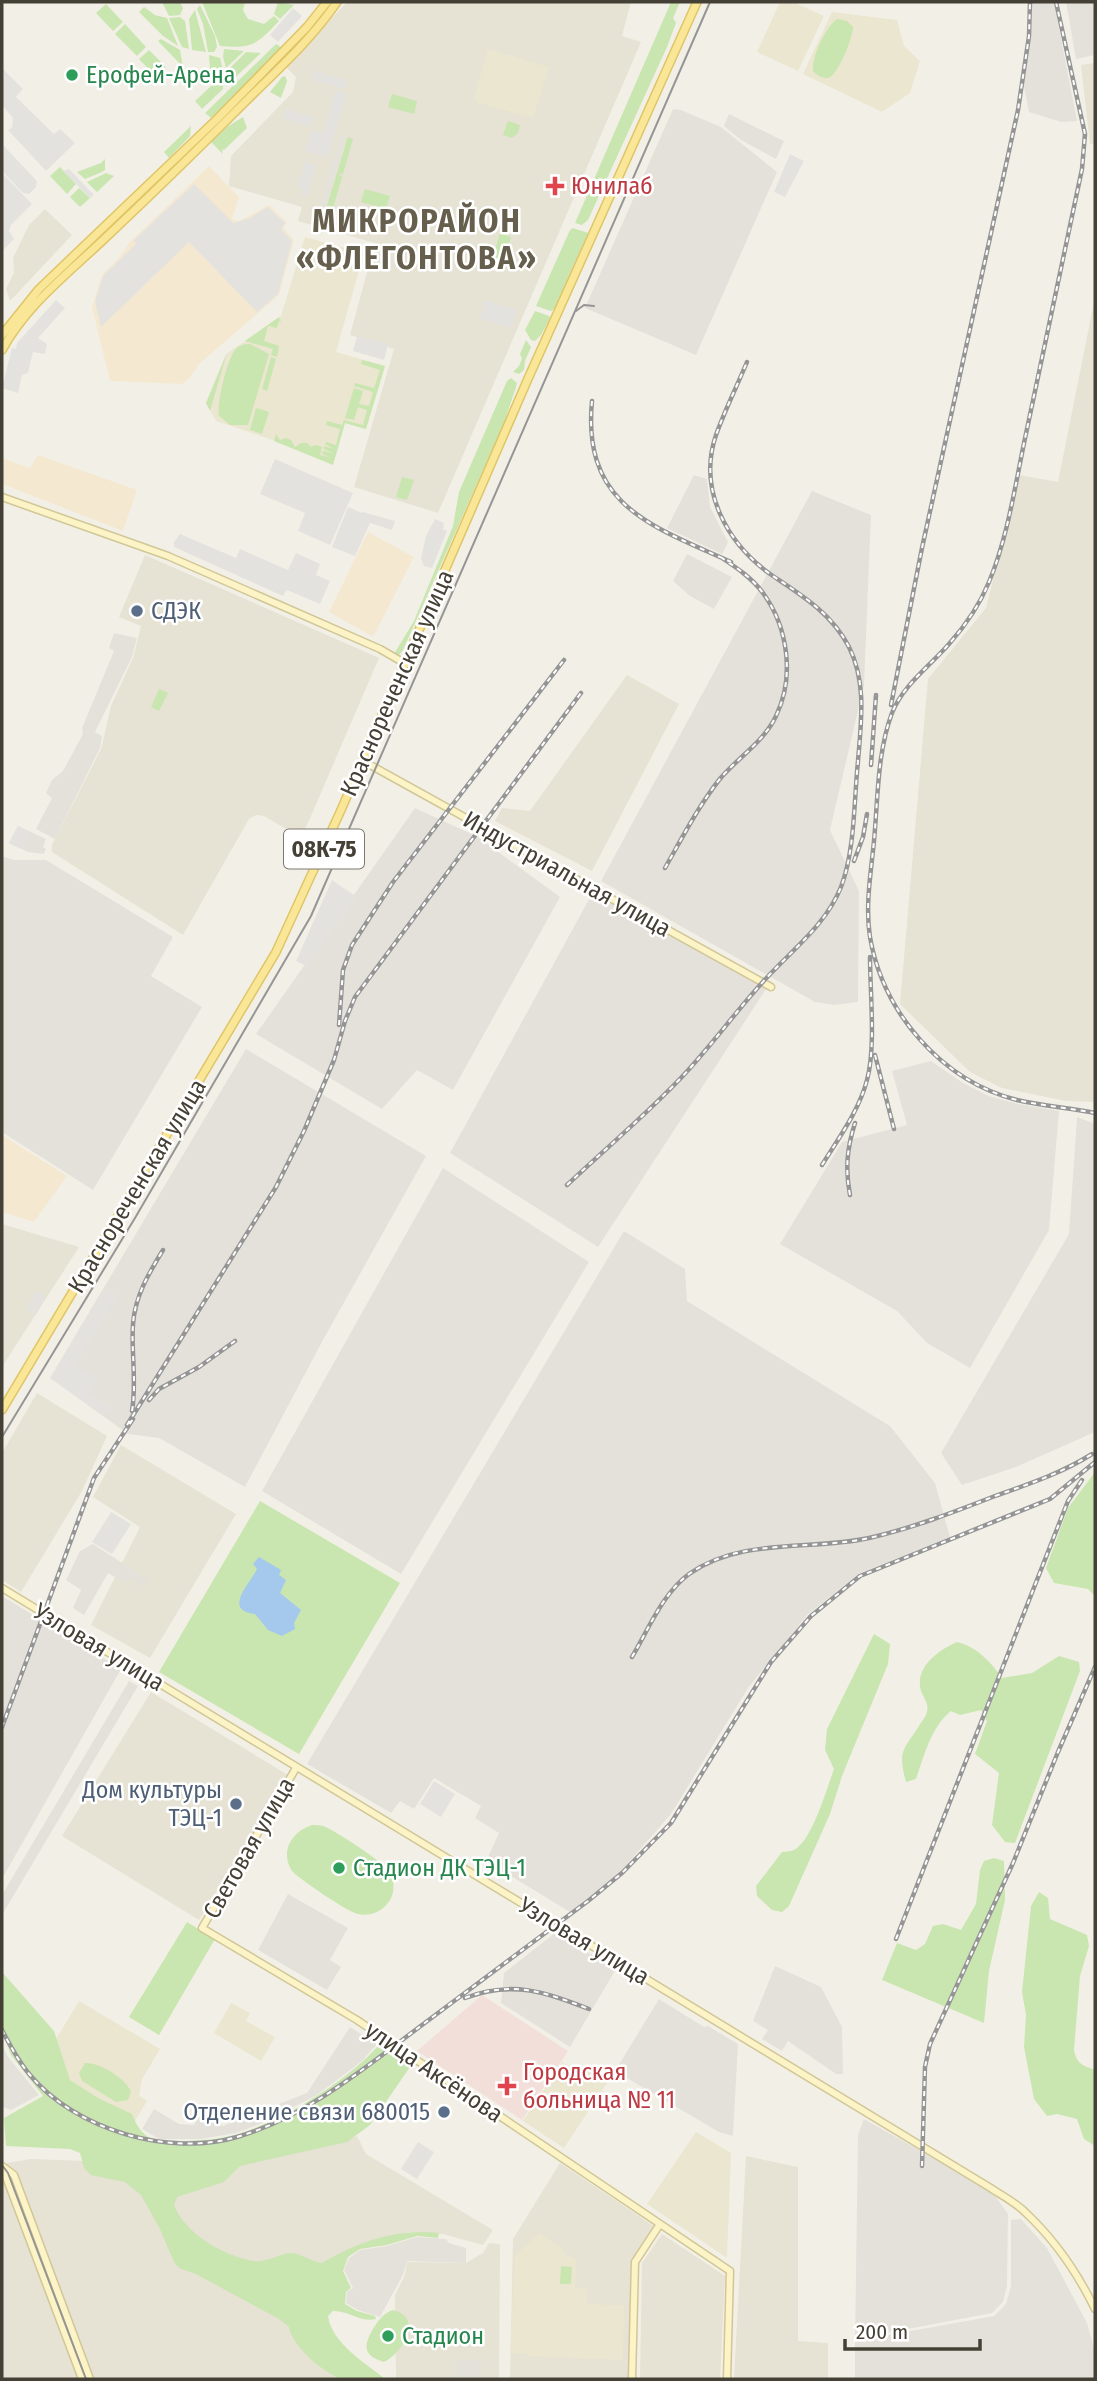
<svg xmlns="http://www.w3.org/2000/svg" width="1097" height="2381" viewBox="0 0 1097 2381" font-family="'Fira Sans Condensed',sans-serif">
<rect width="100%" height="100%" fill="#f2f0e6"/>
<path fill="#e6e2d4" d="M347 2H631L622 36 641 42 438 513 354 487 394 349 350 335 375 243 298 221 302 207 229 186 231 156 293 92 296 77 286 67Z
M1095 63V144H1090L1081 65Z
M45 209 72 235 10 301 6 289 14 273 13 258 29 225Z
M1095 297V1102L1066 1101 1002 1088 970 1072 900 1004 928 679 986 608 1019 475 1058 482Z
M145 555 379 658 308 823 300 837 264 816 256 815 249 819 183 935 52 852V845L101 749 111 706 133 658 141 626 119 617Z
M627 675 679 704 592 871 495 821 502 808 530 811Z
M2 1224 79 1247 2 1367Z
M37 1393 107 1436 82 1491 21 1592 2 1580V1453Z
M121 1445 236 1514 150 1658 91 1625 140 1527 93 1497Z
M151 1692 288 1775 199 1920 62 1836Z
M357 2136 366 2154 493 2230 483 2245 443 2234 408 2232 349 2252 294 2337 351 2379H2V2164L31 2159 84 2161 319 2146Z
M746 2156 798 2167V2341L828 2343V2379H734Z
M560 2163 658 2229 635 2261 631 2379H510L513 2239Z
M662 2234 725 2276 720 2379H640L642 2263Z
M489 2243 500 2244 499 2379H396L395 2295 405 2275 407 2262 466 2263 483 2253Z"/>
<path fill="#f4e8d1" d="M209 166 239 197 232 219 239 221 269 205 287 222 283 228 294 240 279 295 198 365 189 379 182 384 110 381 92 307 102 275 119 258 129 243Z
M38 455 137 490 123 531 2 484V458L30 468Z
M368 532 414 557 373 637 329 612Z
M2 1135 67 1176 34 1222 2 1212Z"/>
<path fill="#e4e1db" d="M1032 2H1054L1077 121 1061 122 1029 112 1023 82 1031 35Z
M1066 2H1095V55L1076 59Z
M673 109 681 110 721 127 777 172 696 355 585 308Z
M729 114 784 141 776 159 741 140 724 126Z
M694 475 707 479 710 507 728 542 722 554 667 528Z
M812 491 871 515 864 685 830 830 859 891 858 1002 834 1005 815 1002 601 881Z
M687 554 732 577 714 609 690 596 673 581Z
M114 633 137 638 132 657 95 732 102 736 100 748 55 839 36 829 52 798 46 793 52 780 63 771 83 734 82 728 114 651 109 648Z
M415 808 478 837 560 897 453 1090 417 1070 382 1109 256 1034Z
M18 826 46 839 43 847 46 849 44 854 28 852 9 843Z
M2 856 14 860H46L173 937 151 976 202 1007 93 1190 2 1132Z
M593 892 768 986 598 1247 450 1153Z
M246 1049 426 1156 323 1340 245 1487 159 1438 128 1434 50 1378Z
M931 1061 963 1083 989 1096 1018 1104 1059 1111 1049 1230 970 1368 927 1343 897 1311 780 1244 842 1142 907 1125 892 1071Z
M1077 1117 1095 1124V1432L1016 1467 962 1485 941 1453 1069 1234Z
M443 1168 589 1262 401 1574 262 1491Z
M624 1231 685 1269 687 1301 890 1426 935 1483 950 1537 860 1573 808 1614 748 1688 671 1814 621 1871 570 1912 486 1861 499 1833 475 1818 481 1806 434 1778 414 1809 400 1801 391 1813 307 1764Z
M93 1544 147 1579 143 1586 129 1578 126 1583 108 1573 84 1615 73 1608 81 1590 66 1580 80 1551Z
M2 1596 121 1669 2 1879Z
M129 1681 138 1686 2 1915V1895Z
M288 1894 348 1928 330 1960 341 1967 327 1990 258 1950Z
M555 1933 616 1969 570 2047 501 2003 504 1973Z
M775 1966 821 1987 842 2027 843 2074H836L788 2041 782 2051 762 2039 768 2030 753 2021Z
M659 1999 704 2027 708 2026 738 2044 733 2136 719 2132 615 2071Z
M350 2027 377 2044 362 2061 317 2095 260 2124 236 2133 201 2139H159L142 2129 154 2109 179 2124 194 2125 200 2115 223 2126 307 2093Z
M2 2045 8 2057 39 2095 11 2110 2 2107Z
M864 2119 976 2182 996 2197 1008 2214 1007 2286 1003 2302 992 2313 855 2339 858 2135Z
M1021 2219 1047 2248 1087 2323 1095 2352V2379H855V2341L994 2316 1006 2304 1011 2286V2220Z
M417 2237 446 2239 449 2243 466 2248V2263L407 2261 403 2275 380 2317 358 2310 346 2303 347 2292 353 2288 344 2270 349 2258 360 2250 387 2246Z
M456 2360 481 2361 480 2379H456Z"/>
<path fill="#ebe6d0" d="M780 2H793L824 16 798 71 757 52Z
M832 12 897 20 904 46 920 61 910 93 882 112 803 74Z
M488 49 549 67 533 118 478 103 474 98Z
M305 237 364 253 336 352 385 366 366 429 345 423 333 465 294 447 216 421 206 403 226 354 281 316Z
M79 2001 160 2049 142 2079 139 2096 147 2101 132 2126 64 2086 47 2054Z
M231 2003 250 2013 246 2021 275 2037 261 2061 214 2033Z
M562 2062 582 2075 589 2066 609 2080 564 2148 523 2121Z
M696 2132 731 2153 727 2258 647 2204Z
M540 2233 565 2251V2255L577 2259 575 2288 587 2289V2304L624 2305 623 2360 528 2356V2354L510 2353 515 2255Z"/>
<path fill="#f2dfda" d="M482 1995 568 2051 522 2120 417 2051Z"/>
<path fill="#c9e5b0" d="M162 2H180L183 8 180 15 169 16Z
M202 2H245L243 10 248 19 264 24 274 16 279 21C257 44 253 49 220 46Z
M278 2 294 5 280 19 274 14Z
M671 2H680L673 18 676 23 667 47 588 220 582 225 575 223Z
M106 4 123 22 113 31 96 13Z
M200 5 215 36 217 47 214 52H208L203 24 197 9Z
M144 7 155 15 167 18 178 46 163 36 139 12Z
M195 10 206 52 192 50 189 19Z
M180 17 185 21 189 49 182 47 169 18Z
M837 19 847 21 853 27C853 37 838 76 828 78 822 79 817 75 813 71 812 56 825 28 837 19Z
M125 24 146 47 137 56 115 34Z
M161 39 180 50 183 67 158 41Z
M276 44 281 47 254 78 211 118 205 113Z
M224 49 244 51 226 68 223 57Z
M149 50 165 66 166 71 158 79 139 59Z
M246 52 261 53 226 86V72Z
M209 55 220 58 223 70 211 83Z
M223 75V89L202 109 195 101Z
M282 77 285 76 287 81 281 98 270 92Z
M392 94 417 101 414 114 388 107Z
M243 117 247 128 224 150 222 149 223 154 211 142 227 127Z
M508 121 520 125 518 133 512 138 503 135Z
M191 126 190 136 169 158 164 152Z
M348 137 353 139 343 174H339L342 177 330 218 324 216Z
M105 159V170L102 172 85 179 77 172 101 163Z
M60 167 76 184 67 194 50 176Z
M106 173 114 176 97 192 87 182Z
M79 188 90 198 80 207 70 197Z
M365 189 390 196 386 209 361 202Z
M573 228 588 233 554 309 551 311 536 306 570 230Z
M500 233 511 237 504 261 493 257Z
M535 311 549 316 550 318 541 335 535 341 531 340 525 330Z
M279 317 281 322 279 321 277 328 268 326 264 341 279 346 277 357 271 355 273 349 245 341Z
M526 340 531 347 525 361 524 370 519 374 513 372 519 366 522 359 520 354Z
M250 344 269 354 248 425H230L219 416C216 405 227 360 235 350 239 345 244 344 250 344Z
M227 353 210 411 206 403Z
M271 357 276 359 267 391 262 389Z
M362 360 385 366 366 429 345 423 333 465 274 441 276 434 280 440 286 438 291 440 295 447 301 443H307L311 447 316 445 322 447 320 455 332 458 322 454 323 451 333 453 324 449V446L334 449 325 444 326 442 336 445 340 429 326 425 327 421 342 425 344 420 363 425 367 410 358 407 354 420 345 418 354 388 363 391 359 404 369 406 373 392 354 386 355 383 374 388 380 370 361 364Z
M511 378 517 383 516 387 504 423 403 650 399 655 394 654 414 621 453 526 459 492 507 381Z
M256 408 269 412 262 434 250 430Z
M402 477 414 480 407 500 396 497Z
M159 689 168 693 159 711 151 707Z
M1095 1472V1596L1088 1589 1054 1583 1046 1568 1068 1508Z
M260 1501 400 1583 299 1754 159 1672Z
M874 1634 890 1644 888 1664 842 1776 830 1814 789 1906 782 1912 772 1910 757 1896 756 1886 782 1852C784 1852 792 1851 794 1850 812 1841 827 1788 834 1769L825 1750 827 1729Z
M957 1642C977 1647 991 1662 1002 1678L1032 1673 1059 1656 1079 1662 1080 1671 1015 1843 1005 1842 992 1825 999 1773 975 1754 987 1721 981 1710 960 1715 951 1711C931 1727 924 1756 916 1779L906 1782C898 1751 902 1752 919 1726 921 1722 926 1717 927 1712 929 1704 924 1698 921 1691 914 1667 939 1650 957 1642Z
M312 1825C316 1825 320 1825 323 1826 333 1829 385 1863 390 1872 394 1879 395 1890 391 1898 387 1906 380 1912 371 1914 365 1915 360 1915 355 1913 345 1910 298 1878 292 1871 279 1851 293 1831 312 1825Z
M994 1858 1004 1861 1005 1900 989 1971 984 2023 882 1980 897 1943 916 1950 925 1944 933 1926 943 1924 961 1930 976 1904 980 1870 984 1861Z
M1039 1892 1048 1898 1050 1919 1087 1935 1089 1946 1080 1976 1074 2050C1077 2065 1083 2065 1095 2070V2146L1084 2139 1077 2119 1057 2114 1047 2116 1034 2099 1024 2047 1026 2015 1022 1992 1031 1906Z
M187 1922 215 1939 159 2035 129 2017Z
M2 1972 54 2031 70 2080 98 2098 132 2114C143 2143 158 2143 188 2141 204 2140 219 2139 235 2135 283 2121 346 2082 379 2045L410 2067 370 2125 347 2142 240 2166 224 2182 177 2197 174 2205C184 2233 224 2256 253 2261 267 2263 278 2254 291 2253 301 2253 312 2262 322 2263 357 2242 398 2228 439 2233L438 2238 417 2236 387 2245 360 2249 348 2257 343 2271 351 2288 346 2292 345 2304 357 2311 375 2316 376 2319C361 2323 348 2310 333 2311L328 2316C332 2344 366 2363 385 2379 374 2379 348 2381 339 2378 322 2371 292 2346 289 2327L279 2319 196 2274 179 2268 174 2262 160 2229 141 2195 125 2182 91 2175 84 2168 80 2153 70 2149 6 2146 4 2118 43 2096 11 2055 2 2032Z
M85 2063C99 2062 127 2079 131 2092L128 2100 116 2102 82 2081 79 2073Z
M561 2266 572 2267 571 2284H560Z
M393 2310C424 2317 403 2353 384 2362 363 2356 363 2346 373 2329 379 2320 382 2314 393 2310Z"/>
<path fill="#e3e2de" d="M293 8 302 16 278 42 270 35Z
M2 68 23 89 16 97 54 134 60 129 75 143 46 171 8 130 12 128 13 118 2 105Z
M314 71 324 72 323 78 326 75 346 80 344 89 312 80Z
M336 90 347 93 328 158 304 151 307 143 311 144V141L308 140 311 130 324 133Z
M285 109 313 117 310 127 283 119Z
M341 136 344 137 322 215 319 214Z
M2 144 37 181 36 187 29 194 23 193 2 171Z
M790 154 804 161 785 197 774 192Z
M305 162 316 165 307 196 301 195 303 189 297 188Z
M69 169 94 195 90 198 63 171Z
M2 173 32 204 11 225 9 231 14 239 2 251Z
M194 184 233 223 250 218 268 207 285 223 281 229 292 241 278 294 257 312 189 242 101 327 95 301 103 276 136 244 134 240Z
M56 300 65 308 38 338 47 344 45 354 33 352 28 373 22 375 18 393 2 388 12 348 16 349 17 343Z
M485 300 517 310 511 328 480 319Z
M357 336 388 344 384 360 353 351Z
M275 459 353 493 330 545 298 531 305 513 260 494Z
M348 507 362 513 363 512 395 521 392 530 370 523 355 556 332 547Z
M435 519 444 523 443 529 447 531 432 568 424 566 421 558 426 536Z
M180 534 236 558 240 549 288 570 296 553 320 564 316 575 330 581 320 604 287 590 283 596 174 547V542Z
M18 826 30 832 21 849 9 843Z
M332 880 357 897 306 966 296 961Z
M106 1288 118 1296 75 1366 97 1379 88 1394 114 1410 104 1416 50 1378Z
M36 1291 46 1297 36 1315 26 1309Z
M111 1512 131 1524 112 1554 92 1542Z
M434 1781 455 1794 441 1817 420 1804Z
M418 2142 434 2152 417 2179 401 2169Z"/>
<path fill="#a4c9ed" d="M259 1557 281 1570 279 1575 286 1580 280 1593 301 1610 294 1623 295 1629 282 1636 268 1630 255 1614C222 1610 250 1584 257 1569L253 1564Z"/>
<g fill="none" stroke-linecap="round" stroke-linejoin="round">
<g stroke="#d1c697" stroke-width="9">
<path id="secondary" d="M2 497 168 556 380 649 406 664
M363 761 771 987
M2 1588 989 2187C1001 2195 1015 2202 1025 2212 1054 2239 1078 2274 1095 2309
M296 1768 202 1928 357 2020 730 2271 727 2379
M2 2166 14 2175 90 2379
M2 2170 6 2177 82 2379
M632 2379 635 2262 660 2224"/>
</g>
<g stroke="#dfc567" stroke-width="10">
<path id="primary" d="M2 335 39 289 217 119 307 27 327 2
M2 350C27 305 65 276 102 241 150 196 197 150 244 103 276 71 311 40 337 2
M2 1410 276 952 341 810 527 381 697 2"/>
</g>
<use href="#secondary" stroke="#fcf4c6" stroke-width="6"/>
<use href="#primary" stroke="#fae697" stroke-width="7"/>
<path stroke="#959595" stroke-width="2" d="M576 311 584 305 594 306
M2 1437 135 1218 311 916 710 2
M2 2165 8 2173 86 2379"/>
<g stroke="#959595" stroke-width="4.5">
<path id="rail" d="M1056 2 1085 134 1082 169C1064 256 1045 342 1027 429 1016 479 1009 534 989 582 980 604 965 626 949 644 930 666 903 685 892 713 877 753 878 799 874 841 871 872 865 906 870 937 883 1013 942 1081 1017 1100 1043 1106 1070 1108 1095 1113
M592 401C582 506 652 526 731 562
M891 705 922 548 1018 110 1029 36 1030 2
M871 765 876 695
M854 861 863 837 867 814
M665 868C682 838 698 807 719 780 736 759 764 742 776 716 795 677 788 627 763 593 752 578 737 568 722 558
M339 1025 343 970 352 945 393 882 564 660
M875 1055 894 1129
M822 1165C838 1139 859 1111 867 1080 876 1047 870 993 870 957
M567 1185C603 1151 641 1119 675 1084 706 1053 732 1016 761 984 789 952 825 927 841 887 855 851 854 799 858 761 861 723 867 683 849 647 832 614 803 596 773 576 728 545 697 491 716 435 725 410 737 386 747 362
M850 1195C845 1169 847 1148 855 1123
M149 1400 159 1389 199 1367 235 1341
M132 1411C137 1382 131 1353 133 1324 135 1296 149 1273 163 1250
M127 1425 276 1187 304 1131 334 1060 345 1021 355 997 581 693
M632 1657C648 1630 663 1593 689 1574 741 1537 811 1551 869 1538 913 1528 954 1512 995 1496 1029 1484 1062 1473 1092 1454
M2 1727 94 1478 133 1419
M896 1939 1068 1501 1082 1480
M465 1998C512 1980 545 1992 589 2009
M2 2030C10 2045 18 2061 30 2075 76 2130 169 2157 237 2137 306 2117 366 2067 422 2025 478 1983 533 1942 588 1901L622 1873 671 1823 771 1662 811 1616 860 1576 1050 1499 1095 1462
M922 2166 925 2067 930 2044 1013 1863 1058 1752 1095 1667"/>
</g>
<use href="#rail" stroke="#fff" stroke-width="2" stroke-dasharray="5" stroke-linecap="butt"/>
</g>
<g fill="#2e9e5b" stroke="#fff" stroke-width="2.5">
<circle cx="72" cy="75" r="7"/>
<circle cx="339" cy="1868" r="7"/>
<circle cx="388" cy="2336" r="7"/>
</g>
<g fill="#e0444e" stroke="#fff" stroke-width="2.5">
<path d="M551.5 175.5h7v7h7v7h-7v7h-7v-7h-7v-7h7z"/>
<path d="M503.5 2075.5h7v7h7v7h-7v7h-7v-7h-7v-7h7z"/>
</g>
<g fill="#5c6f8a" stroke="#fff" stroke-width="2.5">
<circle cx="137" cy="611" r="7"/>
<circle cx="236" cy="1804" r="7"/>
<circle cx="444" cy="2112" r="7"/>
</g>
<g text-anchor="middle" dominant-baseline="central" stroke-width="5" stroke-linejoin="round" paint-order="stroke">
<rect fill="#fff" stroke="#7d7972" stroke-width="2" x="284" y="829.5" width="80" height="39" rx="5"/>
<g font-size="23" font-weight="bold" fill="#454035">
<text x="324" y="849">08К-75</text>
</g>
<g font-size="24" fill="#27864d" stroke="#fff" text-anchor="start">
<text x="86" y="75">Ерофей-Арена</text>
<text x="353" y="1868">Стадион ДК ТЭЦ-1</text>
<text x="402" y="2336">Стадион</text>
</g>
<g font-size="24" fill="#be3a42" stroke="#fff" text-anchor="start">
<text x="571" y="186">Юнилаб</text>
<text x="523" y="2072">Городская<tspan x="523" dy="28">больница № 11</tspan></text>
</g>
<g font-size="24" fill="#4e5e75" stroke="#fff" text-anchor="end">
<text x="151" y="611" text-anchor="start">СДЭК</text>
<text x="222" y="1790">Дом культуры<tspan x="222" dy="28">ТЭЦ-1</tspan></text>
<text x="430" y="2112">Отделение связи 680015</text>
</g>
<g font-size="24" fill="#454035" stroke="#fff">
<text transform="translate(397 683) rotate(-66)">Краснореченская улица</text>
<text transform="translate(567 874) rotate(29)">Индустриальная улица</text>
<text transform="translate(137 1186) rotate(-59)">Краснореченская улица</text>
<text transform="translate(99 1647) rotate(31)">Узловая улица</text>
<text transform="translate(249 1848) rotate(-60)">Световая улица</text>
<text transform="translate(584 1941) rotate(31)">Узловая улица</text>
<text transform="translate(434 2072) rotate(34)">улица Аксёнова</text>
</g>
<g font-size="32" font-weight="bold" letter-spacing="2" fill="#675f4d" stroke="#fff">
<text x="417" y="221">МИКРОРАЙОН<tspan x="417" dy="37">«ФЛЕГОНТОВА»</tspan></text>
</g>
</g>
<rect width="1097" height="2381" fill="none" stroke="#454035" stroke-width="7"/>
<path d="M845 2339v10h135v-10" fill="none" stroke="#454035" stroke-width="3.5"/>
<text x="856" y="2339" font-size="21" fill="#454035" stroke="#ffffff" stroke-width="5" paint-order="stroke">200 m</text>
</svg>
